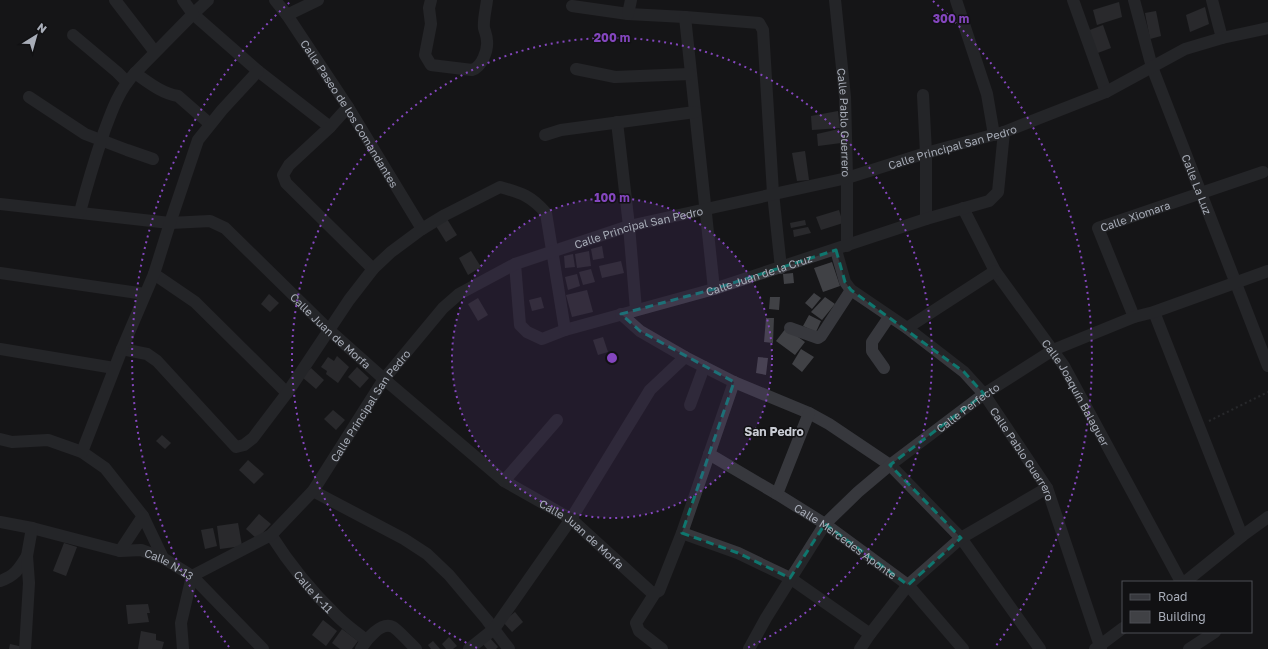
<svg xmlns="http://www.w3.org/2000/svg" width="1268" height="649" viewBox="0 0 1268 649" font-family="'Golos Text',sans-serif">
<rect width="100%" height="100%" fill="#161618"/>
<path fill="#404145" d="M1119 2 1122 17 1097 25 1093 10Z
M1205 7 1209 24 1190 32 1186 15Z
M1156 11 1161 36 1150 39 1145 13Z
M1103 25 1111 48 1095 54 1087 31Z
M838 111 840 128 812 130 811 116Z
M839 129 841 143 818 146 817 134Z
M805 151 809 180 797 181 792 153Z
M839 210 843 223 821 230 816 217Z
M447 219 457 235 446 242 436 226Z
M805 220 806 225 791 228 790 223Z
M808 227 811 233 794 237 793 230Z
M602 246 604 258 593 260 591 249Z
M471 251 481 267 468 275 459 258Z
M589 251 591 266 577 268 575 254Z
M573 254 575 267 565 268 564 256Z
M621 261 624 273 602 278 599 266Z
M832 262 840 286 823 292 814 268Z
M591 269 595 282 583 285 579 272Z
M793 273 794 283 784 284 783 274Z
M577 274 580 286 568 290 565 277Z
M587 290 593 312 572 317 566 295Z
M814 293 821 298 812 309 805 303Z
M269 294 279 303 270 312 261 304Z
M541 297 544 308 532 311 529 300Z
M770 297H780L779 310 769 309Z
M825 297 835 304 822 320 811 312Z
M478 298 488 315 478 321 468 304Z
M809 315 821 321 816 332 803 326Z
M766 318H774L773 343 764 342Z
M786 328 805 342 795 355 776 341Z
M603 337 608 352 598 355 593 340Z
M801 349 814 357 802 372 792 364Z
M337 356 349 367 338 383 326 374 327 371 321 367 328 357 334 361Z
M758 357 768 358 766 375 756 373Z
M357 367 369 378 360 388 348 377Z
M311 368 324 380 316 389 302 377Z
M333 410 345 420 336 430 324 419Z
M162 435 171 443 165 449 156 441Z
M248 460 264 474 254 484 239 470Z
M259 514 271 524 257 539 246 529Z
M238 523 242 546 220 549 217 526Z
M213 528 217 546 205 549 201 530Z
M64 543 77 547 66 576 53 571Z
M148 604 150 613H147L149 622 128 624 126 605Z
M515 612 523 622 512 632 503 622Z
M323 620 337 631 326 646 312 635Z
M342 629 358 641 352 649H340L332 643Z
M141 631 156 634V640L164 642 162 649H138Z
M449 637 457 646 453 649H446L442 644Z
M490 638 498 647 496 649H487L483 644Z
M433 641 440 649H431L428 645Z
M10 644 23 647V649H9Z"/>
<g fill="none" stroke-linecap="round" stroke-linejoin="round">
<path stroke="#3d3f44" stroke-width="2" stroke-dasharray="2 3" stroke-linecap="butt" d="M1209 421 1268 392"/>
<g stroke="#37383d" stroke-width="12">
<path d="M115 0 155 52"/>
<path d="M208 0 193 14 258 71 330 127"/>
<path id="s1" d="M275 0 287 15 348 107 422 229"/>
<path d="M431 0 429 8 431 24 425 55 431 65 472 70C482 67 488 50 487 41 487 36 485 32 484 28 483 20 486 9 487 0"/>
<path id="s2" d="M835 0 845 97 847 178V246"/>
<path d="M956 0 987 94 994 135"/>
<path d="M1073 0 1106 92"/>
<path id="s3" d="M1134 0 1152 67 1268 366"/>
<path d="M1212 0 1222 38"/>
<path d="M572 6 628 14 685 17 759 23 763 30 773 193 781 268"/>
<path d="M628 14 631 0"/>
<path d="M287 15 318 0"/>
<path d="M685 17 714 289"/>
<path d="M73 35 117 72 127 82"/>
<path d="M576 69 615 77 690 74"/>
<path d="M135 73C148 82 161 93 178 96L210 124"/>
<path d="M923 95 926 153V219"/>
<path d="M29 97 85 134 127 150 153 159"/>
<path d="M348 107 330 127 289 165 283 175 286 183 373 269"/>
<path d="M617 122 629 226 636 310"/>
<path d="M545 135 561 130 695 112"/>
<path id="s4" d="M0 204 170 223 210 221 225 228 329 330 384 379 504 481 571 519 650 591 655 593 659 591 682 533 734 382"/>
<path id="s5" d="M963 208 995 271 1064 366 1181 582"/>
<path d="M80 212C87 185 95 159 104 132 112 110 119 90 135 73L193 14 183 0"/>
<path id="s6" d="M836 250 845 282 851 290 907 328 964 372 984 394 1047 488 1101 649"/>
<path id="s7" d="M515 264 520 325 527 332 542 339 565 330 714 289 926 219 989 201 998 192 1004 132"/>
<path d="M0 273 145 294"/>
<path d="M154 274 195 302 287 393"/>
<path d="M1154 312 1242 536"/>
<path d="M621 314 640 331 685 357 734 382 809 413 829 424 890 465 961 538 1040 649"/>
<path id="s8" d="M1134 317 1098 228 1263 172"/>
<path d="M790 328 818 338 821 336 851 290"/>
<path d="M907 328 995 271"/>
<path d="M0 349 114 368"/>
<path d="M122 349 147 354 157 361 236 447 244 445 253 438 287 393 349 300 373 269 391 252 422 229 445 215 500 187C522 193 531 196 546 213L565 330"/>
<path d="M884 368 872 351V342L889 317"/>
<path d="M690 405 704 367"/>
<path d="M0 439 12 442 48 440 82 452 105 468 143 516 163 558"/>
<path d="M82 452 122 349 154 274 170 223 198 140 222 110 258 71"/>
<path id="s9" d="M709 454 777 494 825 524 908 585 963 649"/>
<path d="M504 481 557 420"/>
<path d="M313 491 404 539 427 554 449 575 487 620 509 649"/>
<path d="M777 494 809 413"/>
<path id="s10" d="M0 522 32 528 120 551 141 550 163 558 192 576 263 649"/>
<path d="M682 533 738 553 790 578 870 634"/>
<path id="s11" d="M271 535C290 565 311 591 337 616 346 625 356 632 366 640"/>
<path d="M120 551 143 516"/>
<path d="M0 581C15 576 19 569 27 556"/>
<path d="M1185 582 1242 536 1268 517"/>
<path d="M655 593 636 623 639 631 662 649"/>
<path d="M25 649 29 583 27 556 32 528"/>
<path id="s12" d="M183 649 181 623 192 576 271 535 313 491 384 379 443 308 459 294 515 264 629 226 847 178 926 153 1004 132 1106 92 1185 49 1222 38 1268 28"/>
<path d="M361 649C366 640 381 621 393 627 397 629 412 645 416 649"/>
<path d="M469 649 494 629 571 519 650 390 685 357"/>
<path id="s13" d="M749 649 766 618 825 524 858 492 890 465 984 394 1053 350 1134 317 1154 312 1268 271"/>
<path d="M860 649 870 634 908 585 961 538 1047 488"/>
<path d="M1095 649 1123 628"/>
<path d="M1189 649 1215 632"/>
</g>
</g>
<path d="M0 0H1268V649H0ZM836 250 845 282 851 290 964 372 984 394 890 465 961 538 908 585 825 524 790 578 738 553 682 533 734 382 640 331 621 314 714 289Z" fill="#161618" fill-opacity=".55" fill-rule="evenodd"/>
<path fill="none" stroke="#0f766e" stroke-width="3" stroke-dasharray="8 5" stroke-linejoin="round" d="M836 250 845 282 851 290 964 372 984 394 890 465 961 538 908 585 825 524 790 578 738 553 682 533 734 382 640 331 621 314 714 289Z"/>
<circle cx="612" cy="358" r="160" fill="#8446be" fill-opacity=".12"/>
<g fill="none" stroke="#8446be" stroke-width="2" stroke-dasharray="2 4">
<circle cx="612" cy="358" r="160"/>
<path d="M477 648A320 320 0 1 1 747 648"/>
<path d="M229 647A480 480 0 0 1 291 1M933 1A480 480 0 0 1 995 647"/>
</g>
<g text-anchor="middle" dominant-baseline="central" stroke-width="3" stroke-linejoin="round" paint-order="stroke">
<g font-size="11" fill="#a8adb8" stroke="#111113">
<text stroke="none"><textPath href="#s1" startOffset="136">Calle Paseo de los Comandantes</textPath></text>
<text stroke="none"><textPath href="#s2" startOffset="123">Calle Pablo Guerrero</textPath></text>
<text stroke="none"><textPath href="#s12" startOffset="987">Calle Principal San Pedro</textPath></text>
<text stroke="none"><textPath href="#s3" startOffset="195">Calle La Luz</textPath></text>
<text stroke="none"><textPath href="#s8" startOffset="135">Calle Xiomara</textPath></text>
<text stroke="none"><textPath href="#s12" startOffset="663">Calle Principal San Pedro</textPath></text>
<text stroke="none"><textPath href="#s7" startOffset="314">Calle Juan de la Cruz</textPath></text>
<text stroke="none"><textPath href="#s4" startOffset="375">Calle Juan de Morfa</textPath></text>
<text stroke="none"><textPath href="#s5" startOffset="217">Calle Joaquín Balaguer</textPath></text>
<text stroke="none"><textPath href="#s12" startOffset="327">Calle Principal San Pedro</textPath></text>
<text stroke="none"><textPath href="#s13" startOffset="331">Calle Perfecto</textPath></text>
<text stroke="none"><textPath href="#s6" startOffset="284">Calle Pablo Guerrero</textPath></text>
<text stroke="none"><textPath href="#s4" startOffset="699">Calle Juan de Morfa</textPath></text>
<text stroke="none"><textPath href="#s9" startOffset="162">Calle Mercedes Aponte</textPath></text>
<text stroke="none"><textPath href="#s10" startOffset="176">Calle N-13</textPath></text>
<text stroke="none"><textPath href="#s11" startOffset="71">Calle K-11</textPath></text>
</g>
<g font-size="12" font-weight="bold" fill="#c9ccd4" stroke="#111113">
<text x="774" y="431">San Pedro</text>
</g>
</g>
<circle cx="612" cy="358" r="6" fill="#8446be" stroke="#111113" stroke-width="2"/>
<g font-size="12" text-anchor="middle" font-weight="bold" fill="#8446be" stroke="#111113" stroke-width="3" stroke-linejoin="round" paint-order="stroke">
<text x="951" y="23">300 m</text>
<text x="612" y="42">200 m</text>
<text x="612" y="202">100 m</text>
</g>
<rect x="1122" y="581" width="130" height="52" fill="#111113" stroke="#4d4f55"/>
<rect x="1130" y="594" width="20" height="6" fill="#37383d" stroke="#4d4f55"/>
<text x="1158" y="601" font-size="12" fill="#a8adb8">Road</text>
<rect x="1130" y="611" width="20" height="12" fill="#404145" stroke="#4d4f55"/>
<text x="1158" y="621" font-size="12" fill="#a8adb8">Building</text>
<g transform="translate(36 36) rotate(37)" stroke="#111113" stroke-width="3" paint-order="stroke">
<path d="M0-3L7 15L0 10L-7 15Z" fill="#a8adb8"/>
<text y="-6" font-size="11" font-weight="bold" text-anchor="middle" fill="#a8adb8">N</text>
</g>
</svg>
